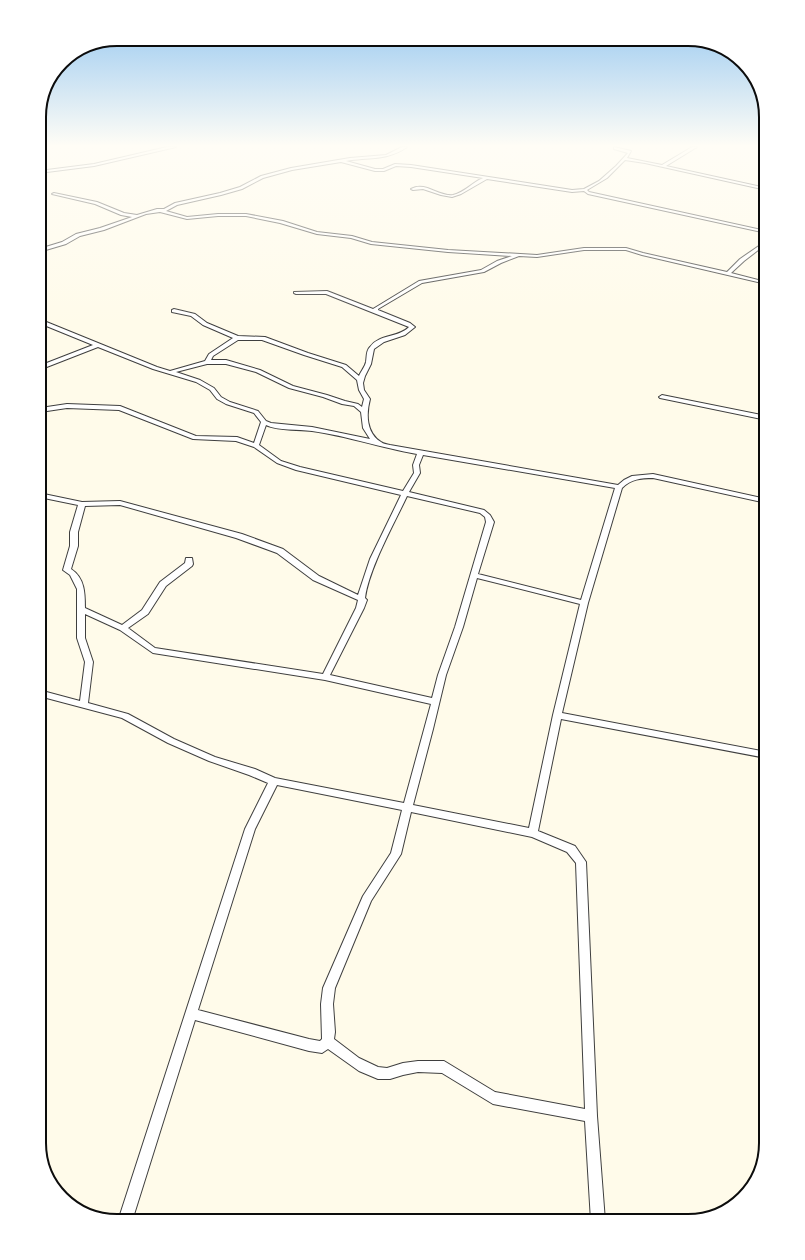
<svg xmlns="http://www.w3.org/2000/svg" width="805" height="1260" viewBox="0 0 805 1260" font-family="'Times New Roman',serif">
<rect width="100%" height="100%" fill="#fffbea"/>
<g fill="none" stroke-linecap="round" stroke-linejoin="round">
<g stroke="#3f3f3f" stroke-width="2">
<path id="street" d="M167 147H176L94 166 39 173V171L94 164Z
M402 147H407C387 161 368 157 346 161L375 169H383L395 164 411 165 572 190 584 189 599 181 616 166 628 153 614 149V147L631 151 627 158 662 165 692 147H697L666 166 766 188V190L645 163 625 160 607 178 587 190 589 192 766 231V233L588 194 584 191 572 192 487 179 461 194 452 197 441 195 423 189 413 190 411 189C426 181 438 197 453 195 464 193 473 182 483 178L411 167 396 166 384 171H375L341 162 292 170 263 178 242 189 221 195 177 205 166 211 187 217 218 214H246L283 221 317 232 352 236 372 242 448 250 537 255 584 248H626L643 253 727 272 740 259 766 241V244L744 261 731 273 766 282V284L642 255 626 250H584L537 257 519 256 501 263 484 272 422 283 378 309V310L410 323 415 327 405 335 384 342 374 349 371 364 365 376 363 383 364 390 370 399C366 414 366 433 381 442 383 444 387 444 390 445L618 485 624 480 632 476 653 474 766 499V503L653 478C641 478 631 479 622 488L588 603 562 713 766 752V758L561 719 538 831 575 846 586 862 597 1116 605 1221H591L585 1121 493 1104 442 1073 418 1072 403 1075 390 1079H378L359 1071 328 1049 322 1053 309 1051 195 1020 132 1221H118L245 829 268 783 249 775 209 761 168 743 122 718 39 696V690L80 701 85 662 77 638V589L70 575 63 570 70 546V532L78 505 39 497V493L82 502 120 501 242 534 283 549 319 576 358 595 370 559 401 495 296 470 277 463 254 447 236 441 193 439 119 410 67 408 47 411 39 410V406L47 407 67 404 120 406 196 436 237 437 254 443 261 422 254 413 226 404 217 399 210 390 196 382 153 369 98 347 39 370V366L93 345 39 323V319L157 367 170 371 205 361 209 354 233 338 203 325 191 316 172 312V310L174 309 195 314 207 323 238 336 265 337 308 353 346 365 359 376C361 371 365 367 366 362 367 356 366 351 370 347 379 334 398 338 409 327L326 294H296L294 293V292L327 291 373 309 419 281 481 270 497 261 512 256 448 252 371 244 351 238 317 234 280 223 246 216H218L187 219 160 212 146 214 104 230 80 236 66 244 39 252V249L62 242 76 234 100 228 132 217 121 215 95 204 52 194 54 193 97 202 124 213 137 215 157 209H164L175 203 220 193 240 187 261 176 291 168 350 158 386 155ZM238 340H262L304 355 342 367 357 380 359 390 364 399 362 407 358 404 345 401 327 395 293 386 260 370 226 360H211L213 356ZM207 364H226L256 372 289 388 323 397 342 404 354 406 361 412 363 428 370 439 312 427 271 423 266 421 258 411 230 402 221 397 214 388 200 380 176 372ZM266 425C278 431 298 429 312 431 348 436 382 448 417 454L413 465 414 473 403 491 300 467 281 461 259 445ZM423 455 615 488 581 600 478 574 494 522 490 515 484 510 409 492 420 473 419 465ZM407 496 480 513 485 517 486 522 455 627 438 675 432 698 330 675 364 608 367 600 365 598C369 568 394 524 407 496ZM120 505 236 538 277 553 313 580 358 600 356 608 323 674 155 648 128 628 148 614 166 586 192 566 193 564 192 558H186L185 563 160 582 142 610 122 625 85 608C85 594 85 578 71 569L78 546V532L85 506ZM477 578 580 604 553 715 529 828 413 805 433 729 446 675 463 627ZM85 614 120 630 153 653 325 680 431 704 404 803 275 778 255 769 215 757 174 739 128 714 88 703 93 662 85 638ZM277 785 402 810 391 853 363 896 323 988 321 1004 322 1039 320 1041 309 1039 198 1010 255 829ZM411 812 532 837 567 852 576 863 585 1109 495 1092 444 1061H418L403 1063 387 1068 378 1067 359 1058 334 1039 335 1032 333 1004 335 988 371 901 401 854Z
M662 395 766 416V420L660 398 659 397Z"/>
</g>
<use href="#street" fill="#fff" fill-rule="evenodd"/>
</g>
<linearGradient id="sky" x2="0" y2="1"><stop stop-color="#8fc4f0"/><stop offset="0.45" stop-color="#fffdf6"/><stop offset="1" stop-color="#fffdf6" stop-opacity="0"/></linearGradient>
<rect width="805" height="324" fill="url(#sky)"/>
<path d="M0 0H805V1260H0ZM117 46H688A71 71 0 0 1 759 117V1143A71 71 0 0 1 688 1214H117A71 71 0 0 1 46 1143V117A71 71 0 0 1 117 46Z" fill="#fff" fill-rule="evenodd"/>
<path fill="none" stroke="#0c0c0c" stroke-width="2" d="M117 46H688A71 71 0 0 1 759 117V1143A71 71 0 0 1 688 1214H117A71 71 0 0 1 46 1143V117A71 71 0 0 1 117 46Z"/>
</svg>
